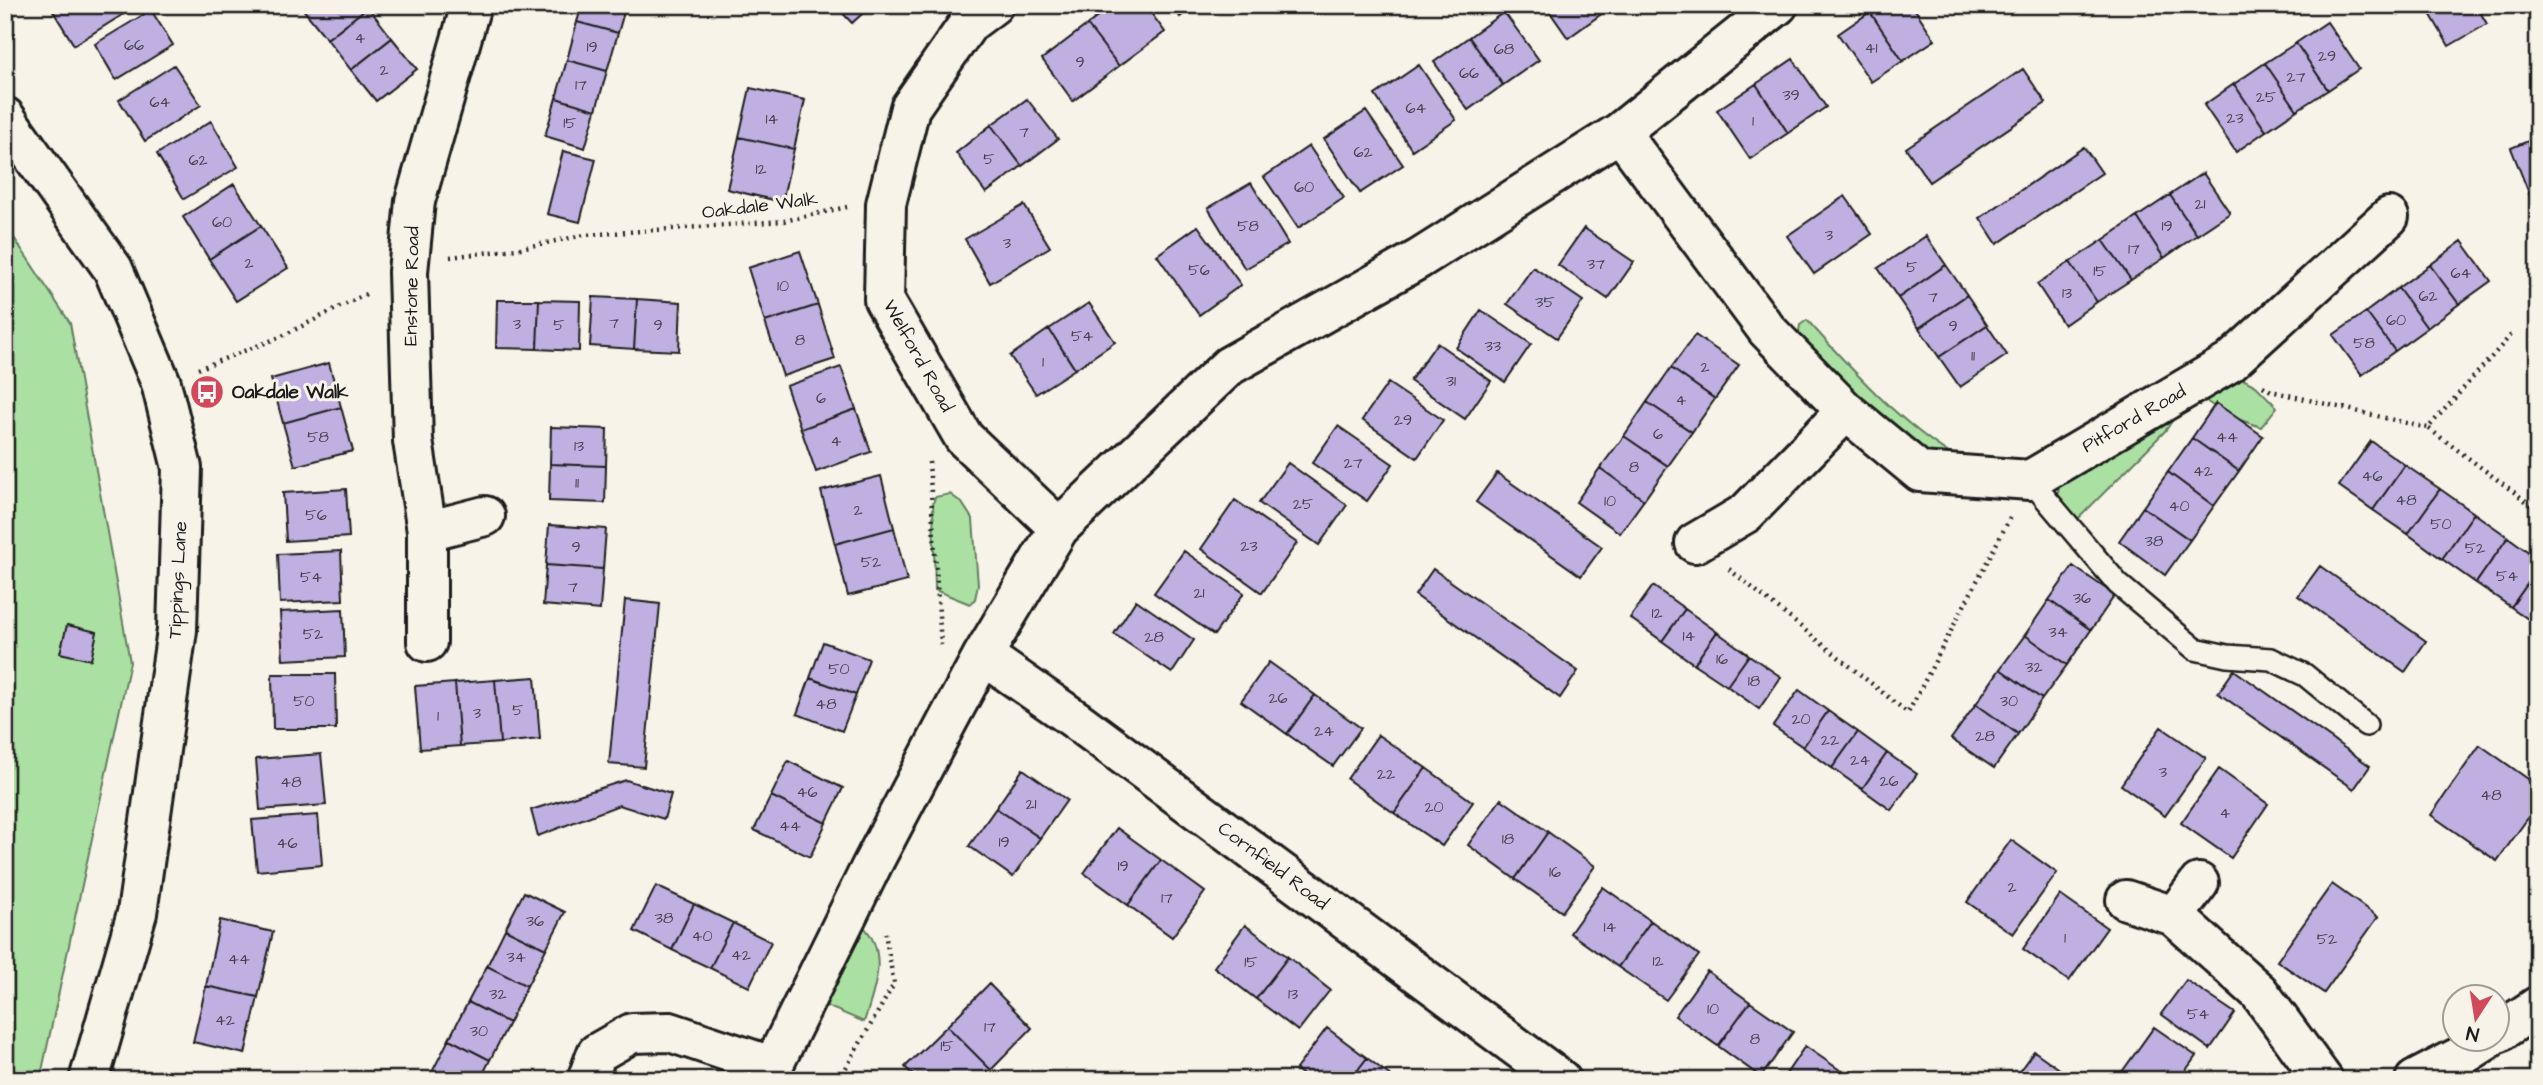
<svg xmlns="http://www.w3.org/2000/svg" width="2543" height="1085" viewBox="0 0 2543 1085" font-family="'Architects Daughter',sans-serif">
<rect width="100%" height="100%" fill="#f7f3e8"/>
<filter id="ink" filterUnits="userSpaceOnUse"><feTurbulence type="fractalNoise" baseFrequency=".0143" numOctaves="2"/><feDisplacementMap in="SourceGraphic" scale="14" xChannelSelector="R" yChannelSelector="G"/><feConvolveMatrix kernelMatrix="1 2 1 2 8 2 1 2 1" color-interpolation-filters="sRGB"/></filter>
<g filter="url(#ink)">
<path fill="#abe0a3" stroke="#647e60" stroke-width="2" d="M5 224 70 323 130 662 40 1080H5Z
M1807 320C1852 370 1899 423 1957 458L1930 455 1906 447 1797 343 1800 325Z
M2241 378 2256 386 2277 407 2261 427 2229 416 2198 396Z
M2187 398 2166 430 2072 525 2056 506 2060 481Z
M950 494 962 503 973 520 978 585 975 599 970 604 935 590 933 504 935 497Z
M862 925C890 952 874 991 864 1022L824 1005Z"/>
<path fill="#bfb0e1" stroke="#1c1c1c" stroke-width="2" d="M63 5H127L130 10 74 45 53 11Z
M306 5H367L368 7 327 39 302 8Z
M582 5H626L618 33 577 22Z
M835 5H872L852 23Z
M1113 5H1145L1165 32 1119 66 1087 25Z
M1172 5H1195L1180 17Z
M1545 5H1598L1604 12 1568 38Z
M1881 5H1912L1935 40 1903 61 1870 12Z
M2425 5H2476L2487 24 2449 46Z
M368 7 392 38 351 70 327 39Z
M151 10 173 45 116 80 95 44Z
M1504 12 1539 60 1503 85 1469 37Z
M1870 12 1903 61 1871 82 1838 34Z
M577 22 618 33 607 71 567 60Z
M2327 22 2359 69 2328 90 2296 43Z
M1087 25 1119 66 1073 101 1042 59Z
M1469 37 1503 85 1468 110 1434 62Z
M392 38 417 69 376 101 351 70Z
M2296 43 2328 90 2297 110 2265 63Z
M1793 59 1826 107 1788 133 1756 84Z
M567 60 607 71 596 110 556 98Z
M2265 63 2297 110 2266 131 2234 84Z
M174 65 201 105 145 141 119 100Z
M1419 65 1456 120 1412 150 1375 95Z
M2023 69 2046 103 1929 182 1906 148Z
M1756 84 1788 133 1750 159 1717 110Z
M2234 84 2266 131 2236 152 2204 105Z
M750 88 805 100 794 149 739 137Z
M556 98 596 110 585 148 545 136Z
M1027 99 1058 139 1022 166 991 125Z
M1366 111 1403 165 1360 193 1324 139Z
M211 121 238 167 184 199 157 154Z
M991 125 1022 166 986 193 956 153Z
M739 137 794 149 782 202 727 189Z
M2538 137V216L2511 148Z
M1309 146 1344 198 1298 228 1264 177Z
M2084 147 2102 173 1997 244 1980 218Z
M563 151 596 159 580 222 547 214Z
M2203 173 2230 213 2197 235 2170 195Z
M1251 183 1288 244 1245 269 1208 208Z
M234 184 261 226 209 259 183 217Z
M2170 195 2197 235 2164 258 2137 217Z
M1845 196 1872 234 1814 274 1787 236Z
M1024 205 1050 247 990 283 965 239Z
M2137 217 2164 258 2131 280 2103 240Z
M261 226 288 268 236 301 209 259Z
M1198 226 1241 285 1199 315 1157 255Z
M1584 228 1634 262 1608 299 1558 265Z
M1926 236 1946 265 1898 298 1878 268Z
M2103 240 2131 280 2097 302 2070 262Z
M2462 241 2491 281 2459 304 2430 265Z
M800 251 818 305 765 322 748 268Z
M2070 262 2097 302 2064 325 2037 284Z
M1946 265 1967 295 1919 328 1898 298Z
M2430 265 2459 304 2427 328 2398 288Z
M1533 267 1583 301 1557 338 1507 304Z
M2398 288 2427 328 2395 351 2366 312Z
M1967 295 1987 325 1939 357 1919 328Z
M593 297 637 299 634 349 590 346Z
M637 299 681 302 679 351 634 349Z
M497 300H539L537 349 496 348Z
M539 300 580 301 579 351 537 349Z
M1089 303 1115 342 1075 369 1049 329Z
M818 305 835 359 783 376 765 322Z
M1481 310 1531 344 1505 382 1456 348Z
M2366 312 2395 351 2362 375 2333 335Z
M1987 325 2007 355 1960 387 1939 357Z
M1049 329 1075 369 1036 394 1010 356Z
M1695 335 1739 365 1715 399 1671 368Z
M1437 343 1491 381 1465 419 1410 381Z
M329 363 341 407 283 423 271 379Z
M841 367 856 409 801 429 786 386Z
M1671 368 1715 399 1692 432 1647 402Z
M1388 383 1443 420 1417 458 1362 420Z
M1647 402 1692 432 1668 466 1624 436Z
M2216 403 2263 436 2239 471 2192 438Z
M341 407 353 451 295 466 283 423Z
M856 409 871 452 816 472 801 429Z
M1338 426 1393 464 1367 501 1312 463Z
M551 427 607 429 606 466 550 464Z
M1624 436 1668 466 1644 500 1600 468Z
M2192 438 2239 471 2214 506 2168 472Z
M2371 441 2405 465 2373 510 2339 486Z
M1288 463 1347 505 1319 545 1259 503Z
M550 464 606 466 605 503 549 501Z
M2405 465 2440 489 2408 534 2373 510Z
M1600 468 1644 500 1620 533 1576 502Z
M2168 472 2214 506 2190 540 2143 507Z
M1497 473 1602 547 1581 576 1476 502Z
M881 476 894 528 835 544 821 491Z
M346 489 349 537 286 541 283 493Z
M2440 489 2474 513 2442 559 2408 534Z
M1235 500 1297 543 1262 593 1201 549Z
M2143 507 2190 540 2165 575 2119 541Z
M2474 513 2508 537 2476 583 2442 559Z
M549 525 606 529 603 569 546 565Z
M894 528 907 581 848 596 835 544Z
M2508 537 2538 559V569L2511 607 2476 583Z
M341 551 343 600 280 603 278 554Z
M1184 551 1244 593 1214 635 1154 593Z
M546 565 603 569 600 610 543 605Z
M2073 566 2115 595 2091 630 2049 600Z
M2320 566 2426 641 2405 672 2298 596Z
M1433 569 1578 671 1560 698 1415 595Z
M2538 569V626L2511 607Z
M1653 586 1685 609 1662 641 1630 618Z
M625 600 660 604 644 767 609 764Z
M1136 600 1194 640 1172 673 1114 634Z
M2049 600 2091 630 2067 665 2025 635Z
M343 609 345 657 283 660 280 612Z
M1685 609 1717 632 1694 664 1662 641Z
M67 625 97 632 91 660 60 653Z
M1717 632 1749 655 1727 686 1694 664Z
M2025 635 2067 665 2042 699 2000 669Z
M823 642 869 659 856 695 810 678Z
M1749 655 1781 677 1759 709 1727 686Z
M1269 662 1315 695 1287 734 1241 701Z
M2000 669 2042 699 2018 734 1976 704Z
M2234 670 2370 766 2354 789 2218 693Z
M272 674H335L336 729H273Z
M535 677 540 739 500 743 495 680Z
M810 678 856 695 842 731 797 714Z
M495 680 500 743 460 746 455 683Z
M455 683 460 746 420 749 415 686Z
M1799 690 1828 711 1803 747 1773 726Z
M1315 695 1361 728 1333 766 1287 734Z
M1976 704 2018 734 1994 768 1951 739Z
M1828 711 1858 732 1832 768 1803 747Z
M2161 727 2206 758 2165 816 2121 785Z
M1858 732 1887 753 1862 789 1832 768Z
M1378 735 1426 768 1394 813 1347 779Z
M2480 745 2538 786V804L2497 861 2431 815Z
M1887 753 1917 774 1891 810 1862 789Z
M321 754 326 805 260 810 256 759Z
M788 761 843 788 826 823 771 796Z
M1426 768 1473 802 1442 846 1394 813Z
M1023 769 1067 800 1040 838 996 808Z
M2219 769 2268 804 2231 858 2181 823Z
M626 780 671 794 664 819 619 805 538 836 531 810Z
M771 796 826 823 810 857 754 830Z
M1501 799 1548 832 1515 879 1468 845Z
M996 808 1040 838 1013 877 969 846Z
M318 815 322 865 257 871 252 820Z
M1117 828 1161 860 1128 905 1084 873Z
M1548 832 1595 866 1562 912 1515 879Z
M2011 840 2057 873 2013 934 1967 902Z
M1161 860 1205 892 1172 937 1128 905Z
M2332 884 2378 917 2324 993 2277 961Z
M656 886 694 904 672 950 634 931Z
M1603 887 1651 921 1618 967 1570 933Z
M524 892 565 912 546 949 505 929Z
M2060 895 2107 928 2069 981 2023 949Z
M694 904 733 923 710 968 672 950Z
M220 920 273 932 258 997 206 986Z
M1651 921 1699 955 1666 1000 1618 967Z
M733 923 771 942 749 987 710 968Z
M1245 925 1288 957 1256 999 1214 967Z
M505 929 546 949 527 986 487 966Z
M1288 957 1330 990 1298 1031 1256 999Z
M487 966 527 986 509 1023 468 1002Z
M1707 971 1750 1002 1718 1046 1675 1016Z
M2186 980 2235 1013 2210 1049 2161 1014Z
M989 984 1032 1028 991 1070 947 1026Z
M206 986 258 997 245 1054 193 1042Z
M468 1002 509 1023 490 1060 449 1039Z
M1750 1002 1793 1032 1761 1077 1718 1046Z
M947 1026 991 1070 981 1080H918L905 1067Z
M2154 1027 2196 1056 2179 1080H2124L2119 1076Z
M1327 1028 1367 1058 1350 1080H1309L1296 1069Z
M449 1039 490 1060 480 1080H438L430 1076Z
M1805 1046 1850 1077 1848 1080H1782Z
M2034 1051 2075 1080H2013Z
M1367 1058 1396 1080H1350Z"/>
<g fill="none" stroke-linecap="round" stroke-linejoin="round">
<g stroke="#1c1c1c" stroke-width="26">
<path id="lane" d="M2030 480 2118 584 2195 649 2227 656 2271 659 2305 675 2366 725"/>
</g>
<g stroke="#1c1c1c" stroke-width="44">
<path id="street" d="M993 5 969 23 910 108 886 204 884 300 964 438 1059 528
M5 117 113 269 161 383 182 468 177 630 137 913 89 1080
M1620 132 1767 330 1846 411 1920 472 2030 480 2229 363 2389 217
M427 531 485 516
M1695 543 1746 513 1846 411
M427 642V531L413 441 408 272 415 201 471 5
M983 655 1076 720 1561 1080
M2126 900 2174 916 2259 992 2323 1080
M2174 916 2199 883
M2498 1033 2538 1006
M587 1080 597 1053 632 1033 670 1032 771 1066
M766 1080 873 863 945 726 983 655 1059 528 1229 366 1419 259 1620 132 1778 5
M2415 1080 2465 1054 2487 1040"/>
</g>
<path stroke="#1c1c1c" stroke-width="4.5" stroke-dasharray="2 5" stroke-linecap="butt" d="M2501 5 2502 7
M450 257 516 249 585 235 784 221 847 207
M2511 335 2428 428 2538 510
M198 369 280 337 368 293
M2263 386 2271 391 2428 428
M929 462 941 645
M1729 569 1908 713 2010 518
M839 1080 894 984 885 933"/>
<use href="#lane" stroke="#f7f3e8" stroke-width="21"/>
<use href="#street" stroke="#f7f3e8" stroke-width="38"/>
</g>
</g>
<defs>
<g id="bus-disc" transform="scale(1.75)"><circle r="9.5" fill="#d1495b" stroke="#f7f3e8"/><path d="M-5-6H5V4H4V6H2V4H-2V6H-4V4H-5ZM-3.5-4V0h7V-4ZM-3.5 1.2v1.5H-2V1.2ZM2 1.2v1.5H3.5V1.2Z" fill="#fff"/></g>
</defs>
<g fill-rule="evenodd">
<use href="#bus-disc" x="207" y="392"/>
</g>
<g text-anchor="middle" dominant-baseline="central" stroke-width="6" stroke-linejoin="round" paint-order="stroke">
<g font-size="16" fill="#45414d">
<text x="360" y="38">4</text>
<text x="134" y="45">66</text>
<text x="592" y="47">19</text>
<text x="1871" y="48">41</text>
<text x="1504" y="49">68</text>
<text x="2327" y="56">29</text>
<text x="1080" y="62">9</text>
<text x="384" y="70">2</text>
<text x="1469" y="73">66</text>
<text x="2296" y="77">27</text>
<text x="581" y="85">17</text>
<text x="1791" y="95">39</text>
<text x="2266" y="97">25</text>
<text x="160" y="102">64</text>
<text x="1416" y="108">64</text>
<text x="2235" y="118">23</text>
<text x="772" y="119">14</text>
<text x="1753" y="121">1</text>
<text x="570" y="123">15</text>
<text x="1024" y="132">7</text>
<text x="1363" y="152">62</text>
<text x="989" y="159">5</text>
<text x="198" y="160">62</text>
<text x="761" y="169">12</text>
<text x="1304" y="187">60</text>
<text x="2200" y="204">21</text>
<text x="222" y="222">60</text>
<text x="1248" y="226">58</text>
<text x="2167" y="226">19</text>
<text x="1829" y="235">3</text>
<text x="1007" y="243">3</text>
<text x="2134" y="249">17</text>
<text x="249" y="263">2</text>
<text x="1596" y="264">37</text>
<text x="1912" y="267">5</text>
<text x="1199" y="270">56</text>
<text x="2100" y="271">15</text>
<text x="2461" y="273">64</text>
<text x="783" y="286">10</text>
<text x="2067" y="293">13</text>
<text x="2428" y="296">62</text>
<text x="1933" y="297">7</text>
<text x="1545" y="302">35</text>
<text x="2396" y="320">60</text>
<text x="614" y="323">7</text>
<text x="517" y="324">3</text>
<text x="559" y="325">5</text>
<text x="658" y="325">9</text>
<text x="1953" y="326">9</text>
<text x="1082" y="336">54</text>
<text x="800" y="340">8</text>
<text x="2364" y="343">58</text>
<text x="1493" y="346">33</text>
<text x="1973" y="356">11</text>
<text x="1043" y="362">1</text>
<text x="1705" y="367">2</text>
<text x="1451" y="381">31</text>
<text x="821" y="398">6</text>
<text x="1681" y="400">4</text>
<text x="1403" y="420">29</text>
<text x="1658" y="434">6</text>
<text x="318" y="437">58</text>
<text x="2227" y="437">44</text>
<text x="836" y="441">4</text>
<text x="579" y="446">13</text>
<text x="1353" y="463">27</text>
<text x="1634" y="467">8</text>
<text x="2203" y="471">42</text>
<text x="2372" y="476">46</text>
<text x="577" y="483">11</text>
<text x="2406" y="500">48</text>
<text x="1610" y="501">10</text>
<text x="1303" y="504">25</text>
<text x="2179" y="506">40</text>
<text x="858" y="510">2</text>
<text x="316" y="515">56</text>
<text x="2441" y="524">50</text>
<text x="2154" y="541">38</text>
<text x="1249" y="546">23</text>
<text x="576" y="547">9</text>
<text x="2475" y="548">52</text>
<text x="871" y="562">52</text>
<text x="2507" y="576">54</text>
<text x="311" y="577">54</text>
<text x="573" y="587">7</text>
<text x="1199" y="593">21</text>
<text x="2082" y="598">36</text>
<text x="1657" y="613">12</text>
<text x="2058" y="632">34</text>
<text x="313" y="634">52</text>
<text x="1689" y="636">14</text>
<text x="1154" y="637">28</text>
<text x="1722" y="659">16</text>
<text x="2034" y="667">32</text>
<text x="839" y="669">50</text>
<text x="1754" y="681">18</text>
<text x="1278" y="698">26</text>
<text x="304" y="701">50</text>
<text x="2009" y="701">30</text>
<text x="826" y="704">48</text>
<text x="518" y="710">5</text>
<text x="477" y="713">3</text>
<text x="438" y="716">1</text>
<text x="1801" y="719">20</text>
<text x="1324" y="731">24</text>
<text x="1985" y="736">28</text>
<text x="1830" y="740">22</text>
<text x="1860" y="760">24</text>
<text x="2163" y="772">3</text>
<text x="1386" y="774">22</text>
<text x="1889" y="781">26</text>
<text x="291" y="782">48</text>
<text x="807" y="792">46</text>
<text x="2491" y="795">48</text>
<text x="1031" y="804">21</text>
<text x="1434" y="807">20</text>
<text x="2225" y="813">4</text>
<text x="790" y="826">44</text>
<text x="1508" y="839">18</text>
<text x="1004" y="842">19</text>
<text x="287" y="843">46</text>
<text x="1123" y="866">19</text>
<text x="1555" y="872">16</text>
<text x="2012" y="887">2</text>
<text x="1167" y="898">17</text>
<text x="664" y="918">38</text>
<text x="535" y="921">36</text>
<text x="1610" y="927">14</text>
<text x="702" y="936">40</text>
<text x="2065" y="938">1</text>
<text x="2327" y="939">52</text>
<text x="741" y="955">42</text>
<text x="516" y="957">34</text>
<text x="239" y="959">44</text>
<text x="1658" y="961">12</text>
<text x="1251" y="962">15</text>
<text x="498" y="994">32</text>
<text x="1293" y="994">13</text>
<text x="1713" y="1009">10</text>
<text x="2198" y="1014">54</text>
<text x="225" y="1020">42</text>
<text x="990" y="1027">17</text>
<text x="479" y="1031">30</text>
<text x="1755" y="1039">8</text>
<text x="947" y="1046">15</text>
</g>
<g font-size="19" fill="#1c1c1c" stroke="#f7f3e8">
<text transform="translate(760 206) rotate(-7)">Oakdale Walk</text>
<text transform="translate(412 286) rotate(-89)">Enstone Road</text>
<text transform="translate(918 356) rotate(61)">Welford Road</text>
<text transform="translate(2134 419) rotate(-30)">Pitford Road</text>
<text transform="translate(178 580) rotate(-87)">Tippings Lane</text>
<text transform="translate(1273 866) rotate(37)">Cornfield Road</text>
</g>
<g font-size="19" font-weight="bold" fill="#1c1c1c" stroke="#f7f3e8" text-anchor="start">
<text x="232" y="392">Oakdale Walk</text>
</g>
</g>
<rect width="2543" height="1085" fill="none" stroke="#f7f3e8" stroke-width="28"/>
<rect x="14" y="14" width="2515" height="1057" fill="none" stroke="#1c1c1c" stroke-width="2.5" filter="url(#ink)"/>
<g transform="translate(2476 1018) rotate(192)"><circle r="33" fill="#f7f3e8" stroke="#9f9d96" stroke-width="2"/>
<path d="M0-5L12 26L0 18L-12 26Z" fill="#d1495b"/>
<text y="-10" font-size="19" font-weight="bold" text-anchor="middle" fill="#1c1c1c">N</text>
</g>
</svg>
